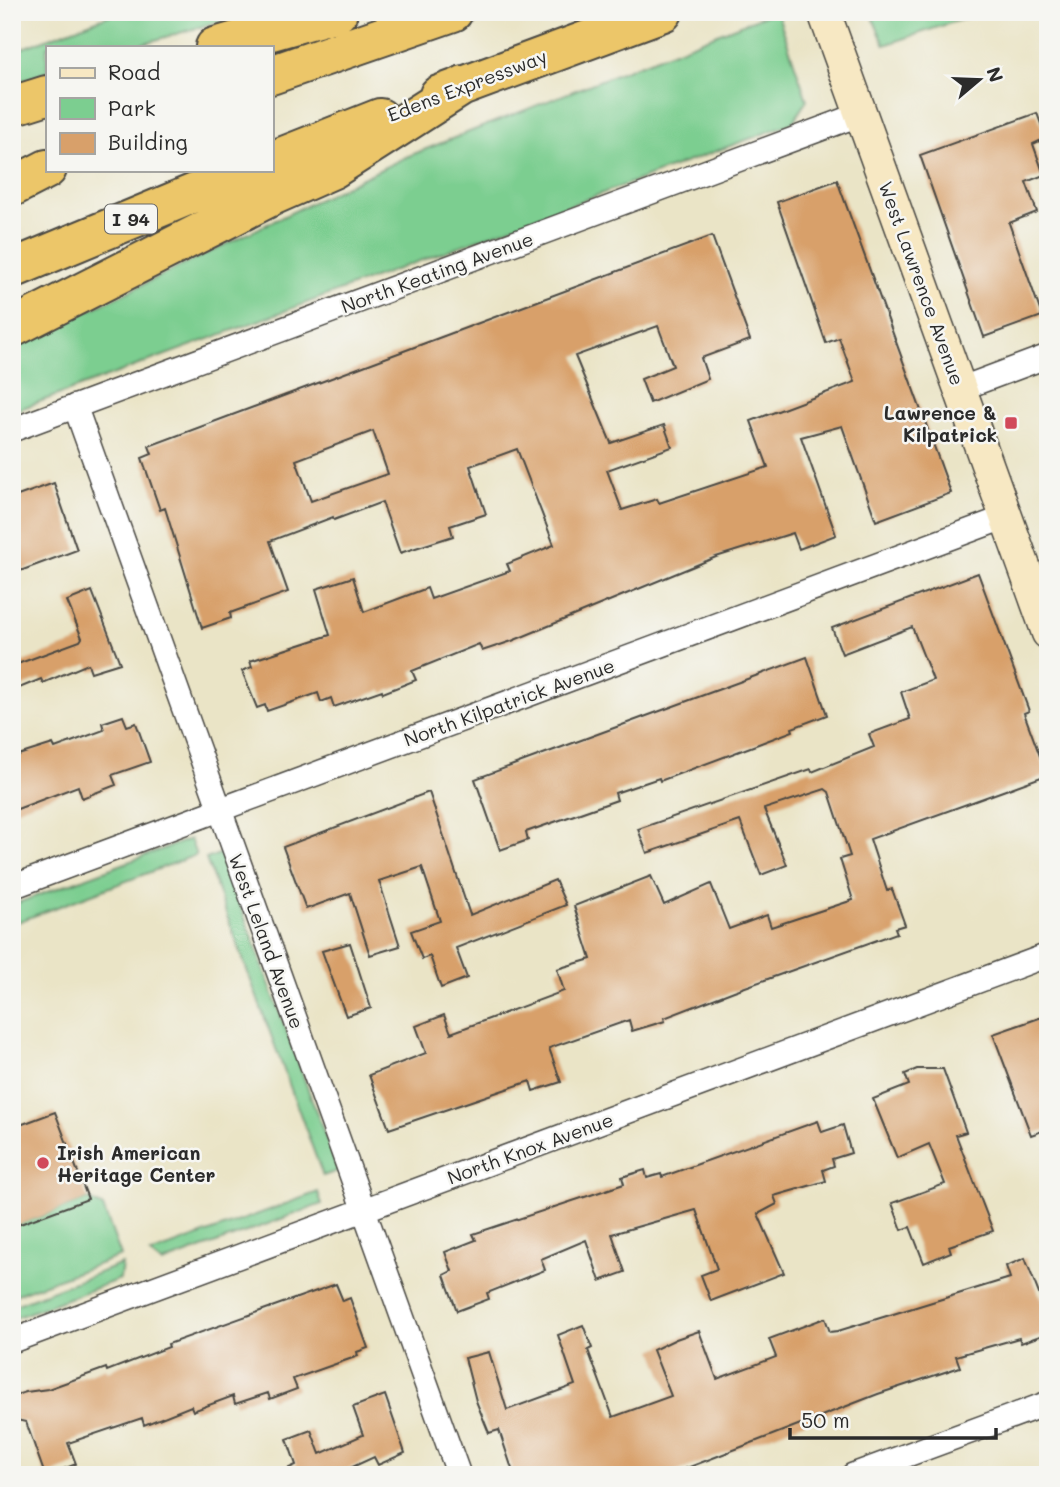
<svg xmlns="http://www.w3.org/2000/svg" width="1060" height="1487" viewBox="0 0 1060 1487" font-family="Mali,sans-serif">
<rect width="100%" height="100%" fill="#f6f6f2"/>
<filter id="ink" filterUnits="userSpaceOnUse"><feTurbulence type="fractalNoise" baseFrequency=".0143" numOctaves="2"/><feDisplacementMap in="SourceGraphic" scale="14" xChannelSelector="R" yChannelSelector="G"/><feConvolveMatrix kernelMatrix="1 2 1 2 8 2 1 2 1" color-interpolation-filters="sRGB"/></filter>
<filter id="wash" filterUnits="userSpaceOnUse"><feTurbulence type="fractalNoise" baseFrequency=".00686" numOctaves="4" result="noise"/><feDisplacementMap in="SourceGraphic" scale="28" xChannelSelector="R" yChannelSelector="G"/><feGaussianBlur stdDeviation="1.57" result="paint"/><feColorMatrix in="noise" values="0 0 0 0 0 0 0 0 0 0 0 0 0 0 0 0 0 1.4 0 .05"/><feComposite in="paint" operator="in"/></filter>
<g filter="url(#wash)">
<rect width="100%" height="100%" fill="#eae4c6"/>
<path fill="#7cce90" stroke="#547c5e" stroke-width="2" d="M118 12H252L131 47H47V72L12 84V52Z
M773 12H777L807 100 792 123 12 412V348L406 157Z
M870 12H983L885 45Z
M190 839 196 855 12 924V905Z
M221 853 338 1171 323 1176 206 859Z
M318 1192 322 1204 162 1263 150 1254Z
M88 1199 103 1207 121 1256 12 1296V1227Z
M122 1264 120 1279 12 1319V1306Z"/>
<g id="blocks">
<path fill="#d8a06a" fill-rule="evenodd" d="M1037 113 1046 138 1033 144 1044 175 1026 182 1037 212 1009 223 1042 316 984 337 920 155Z
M837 180 951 493 876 521 842 426 801 437 836 535 799 549 793 533 716 557 512 641 482 651 479 644 412 671 416 680 383 693 382 690 334 707 331 698 321 702 318 693 267 711 265 705 257 708 242 671 252 667 250 661 330 635 316 589 353 577 364 612 427 588 431 599 510 571 507 564 554 545 517 449 470 466 486 514 450 526 453 536 400 553 382 502 334 520 333 517 270 541 288 592 230 613 231 618 202 628 165 508 160 510 142 458 152 454 149 446 712 236 750 340 701 358 708 379 650 403 641 379 673 366 658 326 575 356 611 443 664 425 672 447 607 470 622 510 657 499 659 503 768 467 751 421 855 382 839 338 826 343 777 202ZM373 431 388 474 311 501 296 460Z
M54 483 77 550 12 574V498Z
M978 573 1029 711 1024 713 1047 775 870 839 887 891 892 889 905 925 895 928 897 933 734 991 664 1018 665 1021 632 1031 629 1020 549 1048 561 1082 533 1091 530 1081 389 1129 369 1075 426 1053 416 1026 444 1015 451 1033 564 991 557 969 591 959 574 906 651 876 664 905 711 884 729 929 767 915 771 927 853 900 840 859 850 856 829 792 825 789 764 809 787 865 761 875 740 821 647 853 638 829 811 769 812 772 874 747 869 734 910 719 901 692 933 680 912 627 842 654 832 628Z
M92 591 120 663 91 672 88 664 43 683 41 679 12 691V666L80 641 82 638 67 601Z
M807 657 827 715 792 728 793 731 660 781 659 778 615 793 617 800 526 832 528 840 500 850 475 779Z
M123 716 127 726 136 723 150 762 112 775 116 785 82 798 78 786 12 811V757L53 744 55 748 104 730 102 723Z
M429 792 470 915 555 880 566 905 456 948 467 978 441 988 430 956 422 959 411 931 440 921 422 867 379 881 400 946 370 955 350 893 306 909 283 847Z
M350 943 371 1008 346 1016 322 951Z
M1048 1015V1129L1031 1135 993 1034Z
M917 1069H943L966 1132 956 1135 993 1231 949 1246 951 1252 924 1263 910 1227 902 1230 892 1203 945 1184 929 1144 897 1158 873 1099 909 1085 905 1074Z
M55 1112 88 1199 12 1227V1128Z
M818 1121 822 1132 843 1125 851 1153 832 1159 834 1166 823 1170 826 1181 774 1196 777 1204 758 1214 784 1273 711 1301 701 1275 717 1269 696 1210 612 1234 625 1272 600 1281 586 1240 541 1259 545 1270 487 1293 489 1299 457 1311 444 1275 452 1271 445 1252 476 1240 473 1234 624 1184 622 1177 645 1170 647 1178 661 1174 662 1177Z
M1025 1258 1048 1317V1333L1021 1343 1019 1338 956 1356 960 1367 878 1394 669 1475H514L499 1430 489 1433 476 1401 465 1358 489 1352 507 1410 575 1385 558 1335 583 1325 592 1348 588 1350 613 1417 671 1396 653 1350 676 1339 699 1331 717 1379 776 1357 769 1339 825 1318 830 1332 838 1331 1010 1278 1006 1266Z
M336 1284 343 1301 350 1298 368 1348 357 1352 358 1356 293 1379 297 1389 270 1399 268 1393 235 1404 233 1396 193 1411 191 1406 144 1425 142 1418 68 1443 76 1464 49 1475H45L26 1422 12 1419 16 1395 26 1392 48 1389 106 1368 107 1371 169 1347 168 1344Z
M385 1395 405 1453 378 1465 374 1457 335 1475H274L296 1465 287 1439 311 1430 320 1454 363 1435 353 1407Z"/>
</g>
</g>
<g filter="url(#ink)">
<use href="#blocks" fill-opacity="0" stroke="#484742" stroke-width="2"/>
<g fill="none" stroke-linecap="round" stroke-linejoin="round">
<g stroke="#484742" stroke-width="26">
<path id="minor" d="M960 389 1048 356
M75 406 459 1475
M12 430 861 114
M12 887 1006 517
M12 1341 1048 955
M853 1475 1048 1403"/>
</g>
<g stroke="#484742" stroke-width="35">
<path id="secondary" d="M824 12 1048 633"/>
</g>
<g stroke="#484742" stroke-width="42">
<path id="motorway" d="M215 47 338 12
M271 75 453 12
M439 95 663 12
M12 106 47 95
M271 161 380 118
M12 187 47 169
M12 269 250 170
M12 328 274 195 333 169 464 85"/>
</g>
<use href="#minor" stroke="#fff" stroke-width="23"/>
<use href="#secondary" stroke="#f7e8c3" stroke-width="32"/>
<use href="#motorway" stroke="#ecc669" stroke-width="38"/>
</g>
</g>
<g fill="#d1495b" stroke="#f6f6f2" stroke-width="2.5">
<rect x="1004" y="416" width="14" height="14" rx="3.5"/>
<circle cx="43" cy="1163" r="7"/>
</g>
<g text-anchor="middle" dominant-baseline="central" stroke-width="5" stroke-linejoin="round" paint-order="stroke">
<rect fill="#f6f6f2" stroke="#686867" stroke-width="2" x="105" y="204.5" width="52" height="29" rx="5"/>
<g font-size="18" font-weight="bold" fill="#2b2b2b">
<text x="131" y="219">I 94</text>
</g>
<g font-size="19" fill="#2b2b2b" stroke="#f6f6f2">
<text transform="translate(467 85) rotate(-21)">Edens Expressway</text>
<text transform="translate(437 272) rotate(-20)">North Keating Avenue</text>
<text transform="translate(922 283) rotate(70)">West Lawrence Avenue</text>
<text transform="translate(509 702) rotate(-20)">North Kilpatrick Avenue</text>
<text transform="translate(267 941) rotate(70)">West Leland Avenue</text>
<text transform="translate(530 1148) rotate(-20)">North Knox Avenue</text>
</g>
<g font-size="19" font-weight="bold" fill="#2b2b2b" stroke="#f6f6f2" text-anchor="end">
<text x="997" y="412">Lawrence &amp;<tspan x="997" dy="22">Kilpatrick</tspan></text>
<text x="57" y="1152" text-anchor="start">Irish American<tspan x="57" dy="22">Heritage Center</tspan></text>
</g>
</g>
<rect width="1060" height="1487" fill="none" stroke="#f6f6f2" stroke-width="42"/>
<rect x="46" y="46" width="228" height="126" fill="#f6f6f2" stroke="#a5a5a2" stroke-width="2"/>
<rect x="60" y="68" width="35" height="10" fill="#f7e8c3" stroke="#a5a5a2" stroke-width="2"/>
<text x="108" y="80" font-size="21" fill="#2b2b2b">Road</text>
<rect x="60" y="98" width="35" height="21" fill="#7cce90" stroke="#a5a5a2" stroke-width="2"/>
<text x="108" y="116" font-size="21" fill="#2b2b2b">Park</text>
<rect x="60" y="133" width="35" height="21" fill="#d8a06a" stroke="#a5a5a2" stroke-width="2"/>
<text x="108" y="150" font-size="21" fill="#2b2b2b">Building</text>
<g transform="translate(979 80) rotate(71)" stroke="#f6f6f2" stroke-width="5" paint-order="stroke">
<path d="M0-5L12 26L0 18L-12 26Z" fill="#2b2b2b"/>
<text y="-10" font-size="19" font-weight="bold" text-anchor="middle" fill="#2b2b2b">N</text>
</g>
<path d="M790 1428v10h206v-10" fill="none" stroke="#2b2b2b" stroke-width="3.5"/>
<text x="801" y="1428" font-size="21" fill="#2b2b2b" stroke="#f6f6f2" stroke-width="5" paint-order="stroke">50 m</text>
</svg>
